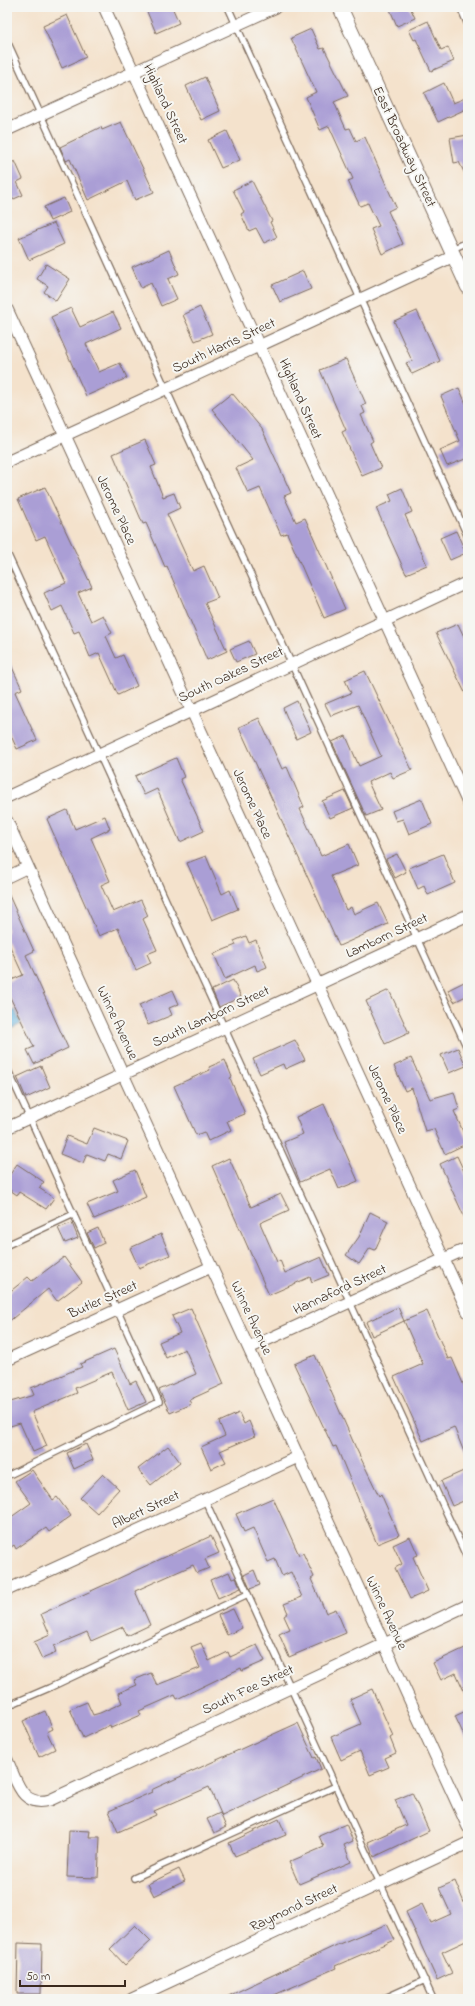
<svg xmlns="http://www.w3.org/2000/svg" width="475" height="2006" viewBox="0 0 475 2006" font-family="'Indie Flower',sans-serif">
<rect width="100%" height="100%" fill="#f6f6f2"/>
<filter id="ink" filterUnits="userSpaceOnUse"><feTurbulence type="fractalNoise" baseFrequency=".025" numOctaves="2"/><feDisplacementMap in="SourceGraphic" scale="8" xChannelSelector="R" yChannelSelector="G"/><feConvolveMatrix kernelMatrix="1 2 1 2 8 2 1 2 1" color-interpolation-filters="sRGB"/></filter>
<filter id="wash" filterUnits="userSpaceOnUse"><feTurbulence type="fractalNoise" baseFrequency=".012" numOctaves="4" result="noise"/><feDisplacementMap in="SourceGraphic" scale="16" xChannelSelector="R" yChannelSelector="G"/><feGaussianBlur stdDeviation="0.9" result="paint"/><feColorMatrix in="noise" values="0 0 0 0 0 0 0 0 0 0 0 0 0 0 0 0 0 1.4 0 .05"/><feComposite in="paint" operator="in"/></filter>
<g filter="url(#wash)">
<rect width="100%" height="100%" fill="#f4e2cc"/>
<path fill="#65b3df" stroke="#506e7e" d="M15 1010 21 1024 7 1031V1014Z"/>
<g id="blocks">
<path fill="#aa9ed5" d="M145 7H172L179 23 156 33Z
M389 7H410L415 18 397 26Z
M67 15 86 57 62 68 43 26Z
M428 21 441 50 448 47 454 61 431 71 416 39 414 40 409 30Z
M311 29 320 49 324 48 348 96 334 102 346 129 350 128 356 141 365 137 396 207 388 211 403 244 382 254 371 229 379 226 368 203 360 206 348 181 353 179 329 126 320 130 306 97 316 92 291 38Z
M205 77 220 111 201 120 186 86Z
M444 83 453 103 468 97V108L438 122 424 93Z
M121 122 154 192 135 200 127 181 88 200 70 159 66 161 60 147 101 127 102 130Z
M227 131 240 160 221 168 208 140Z
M468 135V180L459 162 454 163 450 138Z
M7 160 9 164 15 161 23 179 17 182 23 195 7 202Z
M252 181 272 221 270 222 277 237 264 243 256 228 249 231 241 214 244 212 233 190Z
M64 198 70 212 50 221 44 207Z
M54 223 64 244 29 260 19 238Z
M169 250 179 274 168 279 177 299 161 306 151 283 141 288 132 267Z
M46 264 70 279 56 301 44 292 48 286 37 279Z
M303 271 311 289 280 302 272 285Z
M200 307 212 334 195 341 183 315Z
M71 308 80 327 113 312 121 328 86 344 99 372 120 363 127 378 86 396 51 317Z
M417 311 440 361 412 374 406 363 412 361 394 321Z
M346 359 366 404 362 406 365 413 361 415 373 441 370 443 381 468 362 476 342 432 346 430 320 370Z
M459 388 468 408V458L447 466 440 450 460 441 441 396Z
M232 393 262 429 291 493 284 496 296 522 305 518 345 609 324 618 287 533 281 535 260 488 248 493 236 468 253 460 212 409Z
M145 440 156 465 151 467 163 497 174 493 180 508 167 514 193 571 204 566 218 598 205 603 227 651 207 660 167 566 165 567 146 523 143 524 113 454Z
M45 487 92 587 78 593 91 621 103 615 112 633 106 636 116 658 123 655 137 686 118 695 99 653 90 657 79 631 74 633 62 606 52 611 44 593 66 583 45 536 36 540 18 499Z
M402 488 412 512 405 515 427 565 406 574 376 508 392 501 389 494Z
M456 531 466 553 450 560 440 538Z
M458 624 468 645V699L436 633Z
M249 641 255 654 236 662 230 649Z
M7 656 22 689 15 692 37 740 17 749 7 727Z
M365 671 412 770 393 778 390 772 368 782 381 810 366 816 332 742 346 736 359 766 381 756 358 705 331 716 325 704 351 693 345 680Z
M297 701 311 732 296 739 283 708Z
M259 718 282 769 287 767 304 807 300 809 321 856 349 844 358 865 331 876 346 910 351 907 354 914 378 903 388 924 339 946 239 727Z
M176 758 184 777 180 779 204 831 180 842 157 789 144 795 135 776Z
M345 791 353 808 330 818 322 801Z
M422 799 432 824 409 834 403 819 396 821 392 811Z
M67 810 75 829 105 816 110 829 91 838 110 881 101 885 113 912 141 900 148 916 143 919 157 950 147 954 151 963 136 970 118 928 99 936 47 819Z
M397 854 406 872 395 878 386 859Z
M443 854 455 883 428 895 424 886 418 889 409 868Z
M206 856 222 894 230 890 238 909 212 920 187 863Z
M7 891 34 951 26 955 68 1048 34 1064 27 1050 34 1047 7 991V982L23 975 7 940Z
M246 936 249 943 256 940 267 967 257 971 255 965 225 979 214 954 236 945 234 941Z
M233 980 241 997 219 1007 212 990Z
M468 980V995L454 1002 448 990Z
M173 990 179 1004 169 1008 172 1015 148 1025 139 1005Z
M389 990 409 1033 385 1044 366 1001Z
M295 1040 305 1060 285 1069 283 1064 260 1074 253 1059Z
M458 1048 466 1066 449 1073 441 1055Z
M411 1058 430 1099 454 1092 459 1109 454 1111 468 1143 445 1154 434 1129 425 1131 412 1088 405 1091 394 1066Z
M225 1060 232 1077 230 1078 245 1114 227 1121 231 1130 208 1141 204 1132 196 1135 174 1086 210 1070 209 1067Z
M41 1066 50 1087 26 1098 17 1077Z
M324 1104 358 1181 339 1189 330 1169 300 1182 284 1142 303 1134 296 1117Z
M94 1128 128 1141 121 1159 108 1154 105 1161 87 1154 83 1163 60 1154 67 1136 87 1144Z
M457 1156 468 1180V1225L440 1164Z
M229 1158 251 1207 281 1194 289 1210 260 1223 277 1262 280 1260 285 1273 321 1257 329 1275 312 1282 310 1277 269 1295 212 1166Z
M17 1164 44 1182 39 1188 54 1198 46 1209 19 1192 17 1195 7 1188V1179Z
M135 1170 146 1197 94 1219 87 1204 118 1191 113 1180Z
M370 1212 388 1221 375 1250 370 1248 359 1264 346 1255 359 1237Z
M72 1223 78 1238 65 1243 58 1228Z
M98 1228 104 1243 94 1248 87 1233Z
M161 1234 170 1255 139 1268 130 1248Z
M64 1257 82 1282 57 1301 48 1289 7 1323V1294L28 1277 32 1281Z
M398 1307 404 1321 427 1311 448 1359 452 1358 468 1395V1462L454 1427 423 1441 394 1377 423 1364 404 1321 372 1336 366 1322Z
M191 1308 224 1384 189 1400 191 1404 170 1413 159 1390 196 1374 185 1349 166 1358 159 1342 180 1333 172 1316Z
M114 1349 130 1384 136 1381 146 1402 128 1410 112 1372 75 1388 77 1393 32 1412 47 1446 33 1452 20 1423 7 1427V1403L34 1395 31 1388 82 1367 80 1364Z
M315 1355 355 1446 379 1496 381 1494 399 1535 377 1544 336 1446 333 1447 294 1364Z
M239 1413 244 1424 249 1421 255 1436 220 1451 226 1462 211 1469 201 1447 225 1436 219 1422Z
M86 1444 93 1460 74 1469 67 1453Z
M168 1446 180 1462 151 1485 138 1469Z
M468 1469V1499L452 1506 441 1481Z
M32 1470 53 1500 57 1497 71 1516 49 1532 46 1528 16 1549 14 1545 7 1550V1520L31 1503 15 1481Z
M103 1474 119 1489 97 1513 80 1498Z
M273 1498 299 1555 303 1553 314 1577 311 1579 326 1613 336 1609 346 1633 289 1657 279 1634 290 1629 284 1616 288 1613 284 1604 302 1597 291 1572 282 1576 275 1559 268 1562 253 1528 244 1532 236 1514Z
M211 1536 219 1553 205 1559 209 1568 197 1573 193 1565 135 1591 150 1625 127 1636 123 1627 91 1641 87 1632 54 1646 56 1653 42 1659 34 1642 50 1635 41 1614Z
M410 1537 418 1555 413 1557 428 1591 410 1599 395 1568 402 1564 393 1545Z
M254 1570 260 1585 250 1589 244 1575Z
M229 1572 232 1579 236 1578 241 1588 218 1598 210 1580Z
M233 1609 242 1628 227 1635 218 1615Z
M201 1643 209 1661 228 1652 230 1657 257 1645 265 1661 242 1671 241 1668 177 1699 175 1695 139 1711 141 1715 111 1728 110 1725 83 1738 70 1709 87 1702 93 1715 100 1713 122 1703 118 1693 137 1685 134 1680 151 1673 157 1685 200 1668 191 1647Z
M465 1648 468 1656V1700L456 1673 441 1680 433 1663Z
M372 1689 393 1736 390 1738 396 1753 385 1758 389 1767 370 1775 360 1751 341 1760 331 1737 361 1724 350 1699Z
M468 1710V1744L455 1716Z
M45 1711 53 1729 47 1732 55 1749 39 1757 23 1721Z
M298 1723 314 1758 316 1757 321 1769 222 1816 209 1787 154 1811 156 1815 118 1832 109 1811 152 1792 151 1790Z
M412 1793 429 1831 374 1857 368 1842 406 1825 395 1800Z
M220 1813 226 1827 214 1833 207 1819Z
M279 1819 286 1835 235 1856 229 1843Z
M346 1824 353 1841 344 1845 351 1862 299 1884 289 1862 324 1847 319 1836Z
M69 1830 90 1831 89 1837H100L98 1878 67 1877Z
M179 1869 185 1881 154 1896 148 1884Z
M455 1881 468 1912V1940L442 1952 452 1973 437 1980 406 1912 422 1904 431 1923 451 1914 439 1888Z
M387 1924 395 1940 335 1966 336 1968 265 1999H222L339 1944Z
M135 1925 151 1941 125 1965 110 1949Z
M18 1943 42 1944 41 1994H17Z"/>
</g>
</g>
<g filter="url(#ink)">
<use href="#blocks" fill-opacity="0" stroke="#7c6a5b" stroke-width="1"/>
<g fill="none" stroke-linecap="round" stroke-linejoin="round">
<g stroke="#7c6a5b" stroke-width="8">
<path id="service" d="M228 7 468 537
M460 7 468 25
M7 41 468 1050
M452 249 468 242
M7 553 468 1560
M7 1068 159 1402 7 1476
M7 1245 74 1214
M205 1500 433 1999
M7 1706 49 1688 248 1594
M134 1878 336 1786
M383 1999 425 1980"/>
</g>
<g stroke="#7c6a5b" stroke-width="13">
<path id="minor" d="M104 7 468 803
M7 130 276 7
M7 309 468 1312
M7 462 454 256
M7 797 468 582
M7 821 468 1827
M7 877 28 867
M7 1128 468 915
M249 1348 468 1248
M7 1360 211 1267
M7 1590 298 1457
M7 1760C17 1781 21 1808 50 1800L468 1605
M132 1999 468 1843"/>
</g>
<g stroke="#7c6a5b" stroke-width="16">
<path id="tertiary" d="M340 7 468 287"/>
</g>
<use href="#service" stroke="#fff" stroke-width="5.5"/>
<use href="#minor" stroke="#fff" stroke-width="11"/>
<use href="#tertiary" stroke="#fff" stroke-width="14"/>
</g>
</g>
<g text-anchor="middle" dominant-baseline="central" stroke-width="4" stroke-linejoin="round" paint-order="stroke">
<g font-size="14" fill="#3b2a1e" stroke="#f6f6f2">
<text transform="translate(165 104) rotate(65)">Highland Street</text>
<text transform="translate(404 147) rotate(65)">East Broadway Street</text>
<text transform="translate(224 346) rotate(-25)">South Harris Street</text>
<text transform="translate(300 399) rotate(66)">Highland Street</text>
<text transform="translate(116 510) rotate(65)">Jerome Place</text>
<text transform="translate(231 675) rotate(-25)">South Oakes Street</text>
<text transform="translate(252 804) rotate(65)">Jerome Place</text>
<text transform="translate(387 936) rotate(-25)">Lamborn Street</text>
<text transform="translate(211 1017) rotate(-25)">South Lamborn Street</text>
<text transform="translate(117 1023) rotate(65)">Winne Avenue</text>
<text transform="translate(387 1099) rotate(65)">Jerome Place</text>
<text transform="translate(340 1290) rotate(-25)">Hannaford Street</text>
<text transform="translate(103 1300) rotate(-24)">Butler Street</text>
<text transform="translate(251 1318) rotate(65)">Winne Avenue</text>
<text transform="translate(146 1510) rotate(-25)">Albert Street</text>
<text transform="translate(386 1613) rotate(65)">Winne Avenue</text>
<text transform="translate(248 1690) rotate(-25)">South Fee Street</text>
<text transform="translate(294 1908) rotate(-25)">Raymond Street</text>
</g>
</g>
<rect width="475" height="2006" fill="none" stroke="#f6f6f2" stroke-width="24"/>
<path d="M20 1980v6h105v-6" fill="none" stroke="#3b2a1e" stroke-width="2"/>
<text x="26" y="1980" font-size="12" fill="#3b2a1e" stroke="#f6f6f2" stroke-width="3" paint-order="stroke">50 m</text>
</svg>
